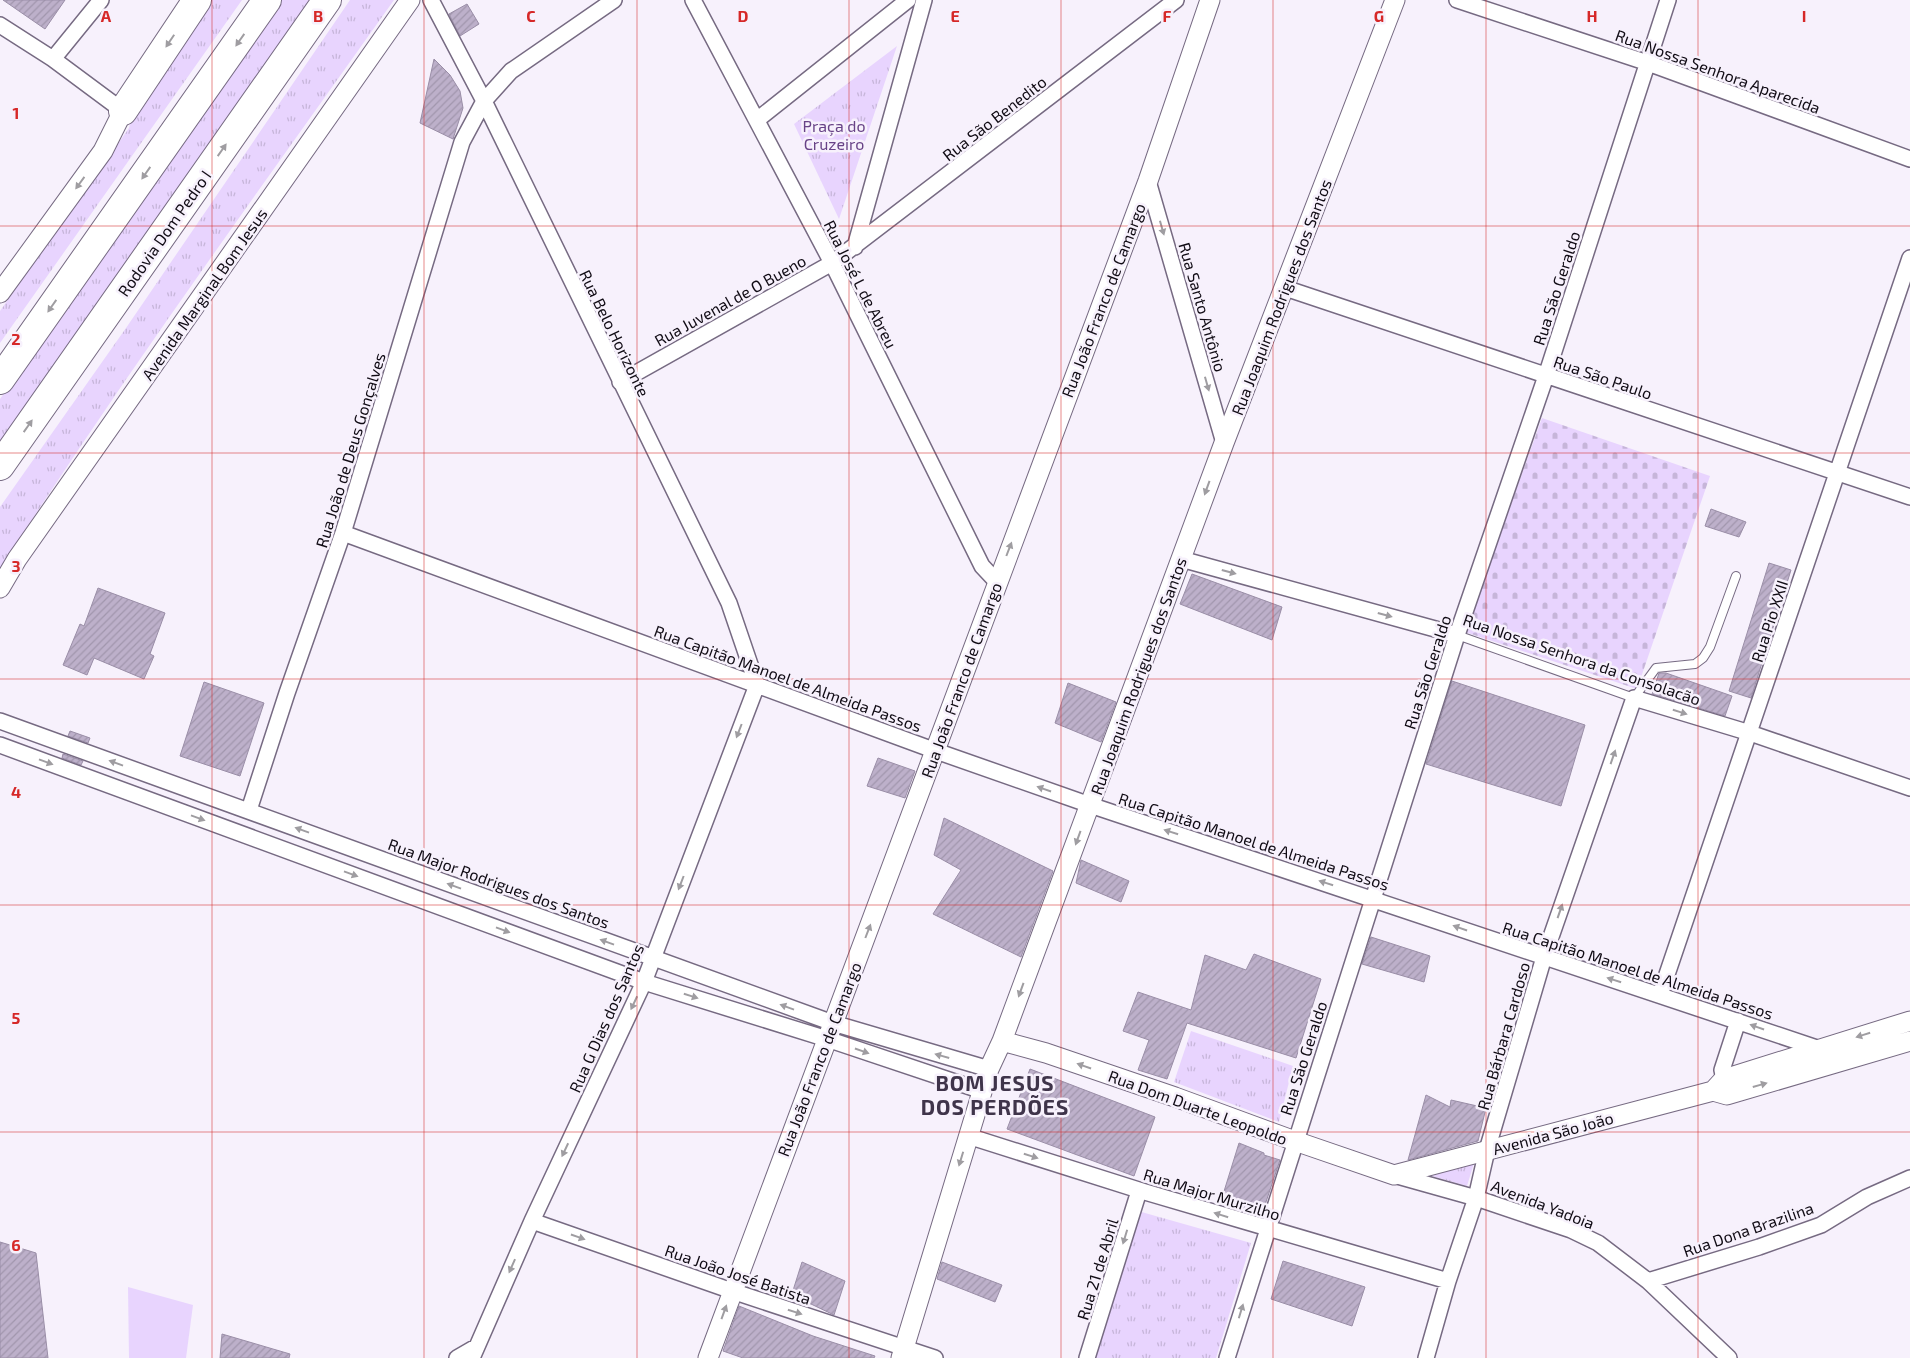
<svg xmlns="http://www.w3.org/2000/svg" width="1910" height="1358" viewBox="0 0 1910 1358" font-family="'Exo 2',sans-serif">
<defs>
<pattern id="grass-tufts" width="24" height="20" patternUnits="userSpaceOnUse" patternTransform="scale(1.25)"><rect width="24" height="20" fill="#e8d4fe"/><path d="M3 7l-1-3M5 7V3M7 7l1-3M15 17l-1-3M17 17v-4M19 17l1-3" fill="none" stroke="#c6b5d9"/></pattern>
<pattern id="cemetery-stones" width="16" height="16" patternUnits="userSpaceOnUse" patternTransform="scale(1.25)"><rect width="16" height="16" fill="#e8d4fe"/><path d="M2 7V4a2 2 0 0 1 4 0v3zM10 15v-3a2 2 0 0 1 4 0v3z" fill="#c6b5d9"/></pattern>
<pattern id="building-hatch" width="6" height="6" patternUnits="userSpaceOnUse" patternTransform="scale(1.25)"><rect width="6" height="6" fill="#bdb0ca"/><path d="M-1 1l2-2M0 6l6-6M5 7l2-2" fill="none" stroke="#a196ad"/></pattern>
</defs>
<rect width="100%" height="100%" fill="#f7f1fc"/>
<path fill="url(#grass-tufts)" d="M205 0H242L0 343V311L129 128 136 100Z
M280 0H313L0 443V399Z
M350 0H394C261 188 124 375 0 569V507L126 328Z
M897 46 839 219 794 124Z
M1191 1031 1293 1066 1279 1122 1174 1082Z
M1474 1163 1467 1186 1432 1176Z
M1138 1211 1251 1243 1216 1358H1087Z"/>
<path fill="url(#cemetery-stones)" d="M1542 418 1710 476 1637 689 1465 632Z"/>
<path fill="#e8d4fe" d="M128 1287 193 1305 186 1358H129Z"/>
<path fill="url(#building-hatch)" stroke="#9a8ea7" d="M3 0H65L45 29Z
M467 4 479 24 460 36 449 14Z
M434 59 450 75 460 91 463 108 453 139 420 123Z
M1711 509 1746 522 1739 537 1705 526Z
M1769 563 1791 570 1751 698 1729 691Z
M1192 574 1282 607 1272 640 1180 604Z
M98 588 165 613 150 654 154 656 144 679 94 658 87 675 63 665 80 624 84 626Z
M1659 673H1666L1732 696 1725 716 1652 694Z
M1452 681 1585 725 1561 806 1426 764Z
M204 682 264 703 240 776 180 756Z
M1068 683 1116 702 1101 742 1055 723Z
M70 731 90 738 88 743 68 736Z
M63 754 83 761 81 765 62 758Z
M878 758 915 771 905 798 867 786Z
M944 818 1053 871 1021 957 933 914 961 870 934 855Z
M1081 860 1129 881 1121 902 1076 883Z
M1371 937 1430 956 1424 982 1362 964Z
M1254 954 1321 979 1296 1058 1187 1023 1167 1079 1138 1070 1149 1040 1123 1031 1138 992 1191 1010 1205 955 1246 970Z
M1030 1069 1155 1117 1134 1176 1007 1129Z
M1426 1095 1450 1107 1451 1100 1486 1108 1478 1141 1408 1160Z
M1239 1143 1264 1153V1155L1280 1160 1262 1214 1221 1201Z
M0 1242 36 1253 48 1358H0Z
M1283 1261 1365 1287 1352 1326 1271 1299Z
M802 1262 845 1281 834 1315 811 1304 790 1300Z
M942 1262 1002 1285 995 1302 937 1279Z
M739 1306 813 1336 875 1356 874 1358H743L723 1351Z
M222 1334 290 1354 289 1358H220Z"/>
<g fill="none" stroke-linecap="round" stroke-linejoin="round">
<g stroke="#766a82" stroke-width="10">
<path id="service" d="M1457 635 1634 698 1656 668 1695 664 1703 658 1710 647 1736 576"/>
</g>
<g stroke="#766a82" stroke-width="18">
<path id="minor" d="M431 0 484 101 729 603 757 685
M693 0 832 263 982 566 997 582
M1457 0 1648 63 1910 159
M0 25 53 59 123 111
M53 59 101 0
M757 120 908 0
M1148 181 1224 443
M855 247 924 0
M1285 288 1910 497
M620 382 832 263 1176 0
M343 533 936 751 1090 805 1820 1049
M1181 559 1457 635
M0 721 833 1023 989 1069
M0 745 644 982 827 1039 982 1091
M249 810 287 693 343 533 462 142 484 101 511 71 614 0
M1660 995 1910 258
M1726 1089 1722 1070 1738 1021
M968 1136 1145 1192 1448 1281
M1394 1175 1476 1198 1571 1230 1598 1243 1648 1281 1729 1358
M532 1221 732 1291 935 1358
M1648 1281 1759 1247 1821 1225 1867 1197 1910 1178
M457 1358 476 1347
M472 1358 532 1221 644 982 757 685
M1087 1358 1139 1191
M1227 1358 1457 635 1546 376 1668 0
M1426 1358 1448 1281 1476 1198 1487 1150 1544 957 1634 698 1750 733 1910 788"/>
</g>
<g stroke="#766a82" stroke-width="21">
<path id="tertiary" d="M0 293 103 151 123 111
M0 588 17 559 410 0
M1002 1041 1046 1053 1175 1097 1295 1141 1394 1175 1713 1091 1727 1095 1910 1041
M1713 1091 1724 1079 1910 1021
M708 1358 1148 181 1210 0
M901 1358 989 1069 1002 1041 1224 443 1395 0"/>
</g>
<g stroke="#766a82" stroke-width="30">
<path id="motorway" d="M123 111 197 0
M0 380 267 0
M0 466 327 0"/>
</g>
<use href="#service" stroke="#fff" stroke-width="8"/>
<use href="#minor" stroke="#fff" stroke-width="15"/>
<use href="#tertiary" stroke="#fff" stroke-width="19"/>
<use href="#motorway" stroke="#fff" stroke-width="28"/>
</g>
<defs><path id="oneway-solid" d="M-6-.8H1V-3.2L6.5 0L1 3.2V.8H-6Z" transform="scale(1.25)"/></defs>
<g fill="#9f9da1">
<use href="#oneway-solid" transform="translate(240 40) rotate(125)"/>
<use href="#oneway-solid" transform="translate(170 41) rotate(124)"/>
<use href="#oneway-solid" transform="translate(222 150) rotate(-55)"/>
<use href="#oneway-solid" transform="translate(146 173) rotate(125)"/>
<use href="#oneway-solid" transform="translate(80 183) rotate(126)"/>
<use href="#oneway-solid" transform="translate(1162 228) rotate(74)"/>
<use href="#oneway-solid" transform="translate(52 306) rotate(125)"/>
<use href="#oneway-solid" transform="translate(1207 384) rotate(74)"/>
<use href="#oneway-solid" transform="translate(28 426) rotate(-55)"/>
<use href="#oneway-solid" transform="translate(1207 488) rotate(110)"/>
<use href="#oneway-solid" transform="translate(1009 549) rotate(-69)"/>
<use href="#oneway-solid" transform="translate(1229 572) rotate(15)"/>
<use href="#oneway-solid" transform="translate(1385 615) rotate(15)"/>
<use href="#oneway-solid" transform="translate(1680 712) rotate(17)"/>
<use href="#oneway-solid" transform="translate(739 731) rotate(111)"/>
<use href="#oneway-solid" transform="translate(1613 757) rotate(-71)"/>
<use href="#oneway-solid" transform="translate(46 762) rotate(20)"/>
<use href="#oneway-solid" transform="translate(116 763) rotate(-160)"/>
<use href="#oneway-solid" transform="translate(1044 789) rotate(-161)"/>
<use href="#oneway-solid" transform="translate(198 818) rotate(20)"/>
<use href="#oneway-solid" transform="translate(302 830) rotate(-160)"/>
<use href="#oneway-solid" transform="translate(1171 832) rotate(-162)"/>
<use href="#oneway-solid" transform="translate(1078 838) rotate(110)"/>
<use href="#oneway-solid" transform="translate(351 874) rotate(20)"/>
<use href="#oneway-solid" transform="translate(681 883) rotate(111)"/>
<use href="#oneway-solid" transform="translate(1326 883) rotate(-162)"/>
<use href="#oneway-solid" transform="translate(454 886) rotate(-160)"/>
<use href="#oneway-solid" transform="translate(1560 911) rotate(-71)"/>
<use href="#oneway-solid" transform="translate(1460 928) rotate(-161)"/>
<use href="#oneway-solid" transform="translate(503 930) rotate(20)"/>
<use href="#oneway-solid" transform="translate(868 931) rotate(-69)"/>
<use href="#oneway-solid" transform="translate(607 942) rotate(-160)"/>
<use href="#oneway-solid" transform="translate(1614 980) rotate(-162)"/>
<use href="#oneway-solid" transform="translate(1021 990) rotate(110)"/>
<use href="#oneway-solid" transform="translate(691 996) rotate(17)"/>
<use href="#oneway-solid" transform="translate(634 1003) rotate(115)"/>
<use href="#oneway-solid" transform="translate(787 1007) rotate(-160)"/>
<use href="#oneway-solid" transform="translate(1757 1027) rotate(-161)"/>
<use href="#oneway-solid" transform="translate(1863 1035) rotate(163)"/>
<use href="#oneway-solid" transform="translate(862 1051) rotate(19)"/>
<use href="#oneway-solid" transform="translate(942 1056) rotate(-164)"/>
<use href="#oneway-solid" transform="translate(1084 1066) rotate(-161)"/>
<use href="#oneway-solid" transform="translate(1760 1085) rotate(-16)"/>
<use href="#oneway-solid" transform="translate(565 1150) rotate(115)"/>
<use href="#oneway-solid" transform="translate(1031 1156) rotate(17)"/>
<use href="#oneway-solid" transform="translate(961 1159) rotate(107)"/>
<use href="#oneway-solid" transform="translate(1221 1215) rotate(-163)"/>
<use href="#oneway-solid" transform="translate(578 1237) rotate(19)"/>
<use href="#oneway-solid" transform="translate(1125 1237) rotate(107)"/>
<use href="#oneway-solid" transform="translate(512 1266) rotate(114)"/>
<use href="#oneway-solid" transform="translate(1241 1311) rotate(-73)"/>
<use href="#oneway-solid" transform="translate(724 1312) rotate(-70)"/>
<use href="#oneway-solid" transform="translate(795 1312) rotate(18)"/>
</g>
<path fill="none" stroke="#d62828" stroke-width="1" stroke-opacity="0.55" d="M212 0V1358M424 0V1358M637 0V1358M849 0V1358M1061 0V1358M1273 0V1358M1486 0V1358M1698 0V1358M0 226H1910M0 453H1910M0 679H1910M0 905H1910M0 1132H1910"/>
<g text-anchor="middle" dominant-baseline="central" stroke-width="5" stroke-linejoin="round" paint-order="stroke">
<g font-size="16" fill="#100b14" stroke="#f7f1fc">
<text transform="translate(1718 71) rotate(20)">Rua Nossa Senhora Aparecida</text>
<text transform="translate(994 118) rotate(-38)">Rua São Benedito</text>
<text transform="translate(164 233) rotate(-55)">Rodovia Dom Pedro I</text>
<text transform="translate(861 284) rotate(63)">Rua José L de Abreu</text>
<text transform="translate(1556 288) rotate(-72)">Rua São Geraldo</text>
<text transform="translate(204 294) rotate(-55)">Avenida Marginal Bom Jesus</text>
<text transform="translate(1281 297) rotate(-69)">Rua Joaquim Rodrigues dos Santos</text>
<text transform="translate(730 300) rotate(-29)">Rua Juvenal de O Bueno</text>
<text transform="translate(1103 300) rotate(-69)">Rua João Franco de Camargo</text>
<text transform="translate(1203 307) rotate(74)">Rua Santo Antônio</text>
<text transform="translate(615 333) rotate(64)">Rua Belo Horizonte</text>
<text transform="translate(1603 377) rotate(19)">Rua São Paulo</text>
<text transform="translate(350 450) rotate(-73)">Rua João de Deus Gonçalves</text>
<text transform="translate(1769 621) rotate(-72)">Rua Pio XXII</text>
<text transform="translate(1582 659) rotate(19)">Rua Nossa Senhora da Consolacão</text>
<text transform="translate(1427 672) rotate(-72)">Rua São Geraldo</text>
<text transform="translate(1138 676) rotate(-70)">Rua Joaquim Rodrigues dos Santos</text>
<text transform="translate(788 678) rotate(20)">Rua Capitão Manoel de Almeida Passos</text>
<text transform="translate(961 680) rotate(-70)">Rua João Franco de Camargo</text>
<text transform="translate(1254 841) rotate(18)">Rua Capitão Manoel de Almeida Passos</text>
<text transform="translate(499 883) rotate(20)">Rua Major Rodrigues dos Santos</text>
<text transform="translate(1638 970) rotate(18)">Rua Capitão Manoel de Almeida Passos</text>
<text transform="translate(606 1018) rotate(-66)">Rua G Dias dos Santos</text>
<text transform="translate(1503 1036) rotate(-74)">Rua Bárbara Cardoso</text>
<text transform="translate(1303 1058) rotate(-72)">Rua São Geraldo</text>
<text transform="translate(819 1059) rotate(-69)">Rua João Franco de Camargo</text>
<text transform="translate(1198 1107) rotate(20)">Rua Dom Duarte Leopoldo</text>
<text transform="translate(1553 1133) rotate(-15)">Avenida São João</text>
<text transform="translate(1212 1194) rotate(17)">Rua Major Murzilho</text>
<text transform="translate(1543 1204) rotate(21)">Avenida Yadoia</text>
<text transform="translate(1748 1229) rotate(-19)">Rua Dona Brazilina</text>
<text transform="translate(1097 1269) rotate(-73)">Rua 21 de Abril</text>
<text transform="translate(738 1274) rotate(19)">Rua João José Batista</text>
</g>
<g font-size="16" fill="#684387" stroke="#f7f1fc">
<text x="834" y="125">Praça do<tspan x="834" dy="18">Cruzeiro</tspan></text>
</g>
<g font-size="21" font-weight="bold" letter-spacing="1" fill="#3f344a" stroke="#f7f1fc">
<text x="995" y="1082">BOM JESUS<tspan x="995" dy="24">DOS PERDÕES</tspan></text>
</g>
</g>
<g font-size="16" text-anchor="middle" font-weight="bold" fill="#d62828" stroke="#f7f1fc" stroke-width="5" stroke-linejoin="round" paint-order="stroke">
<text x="106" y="22">A</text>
<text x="318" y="22">B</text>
<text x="531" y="22">C</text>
<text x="743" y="22">D</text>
<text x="955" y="22">E</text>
<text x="1167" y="22">F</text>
<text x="1379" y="22">G</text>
<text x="1592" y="22">H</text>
<text x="1804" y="22">I</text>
<text x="16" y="119">1</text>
<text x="16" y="345">2</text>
<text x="16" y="572">3</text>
<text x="16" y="798">4</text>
<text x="16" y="1024">5</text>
<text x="16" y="1251">6</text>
</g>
</svg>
